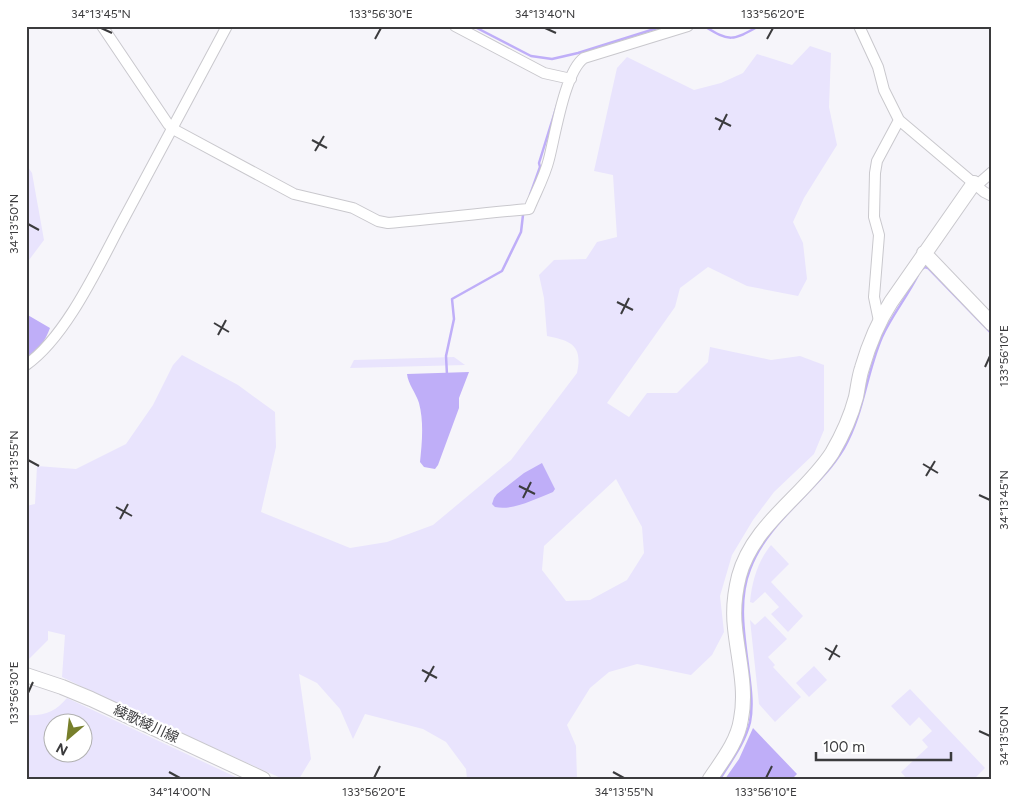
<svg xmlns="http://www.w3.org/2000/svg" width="1018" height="805" viewBox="0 0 1018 805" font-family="Figtree,'Noto Sans JP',sans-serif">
<rect width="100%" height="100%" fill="#f6f5fa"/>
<path fill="#e9e4fd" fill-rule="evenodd" d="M810 46 831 53 829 107 837 145 804 198 793 222 803 243 807 279 798 296 747 286 708 267 680 288 675 307 607 403 629 417 647 393H677L708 362 710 347 771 360 800 356 824 365V430L814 454 774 492 753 520 732 555 720 596 724 632 712 655 691 675 637 664 609 672 590 688 567 725 576 746 577 779H467L466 769 446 742 423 729 365 714 353 739 340 709 317 683 299 674 311 759 299 779H283L139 714 62 677 65 635 48 631V640L26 662V506L35 504 37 466 76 469 126 444 153 405 173 365 182 355 238 385 275 412 276 447 261 512 350 548 387 542 433 525 511 460 577 373C583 345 571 341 547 336L544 298 539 275 554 260 586 259 597 242 617 237 613 175 594 171 617 68 627 57 694 90 721 83 743 73 757 54 792 65ZM616 479 642 527 644 553 627 580 590 600 566 601 542 570 544 546Z
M26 164 32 173 44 240 26 264Z
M454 357 465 365 350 368 354 360Z
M771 545 789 564 771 582 803 616 788 632 771 614 779 607 765 592 753 603 750 602C752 581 758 561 771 545Z
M765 616 787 639 768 657 775 665 773 667 801 697 775 722 759 704 750 620 755 625Z
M814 666 827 680 809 697 796 683Z
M910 689 985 768 974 779H907L901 772 928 747 922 740 932 731 919 717 910 726 891 706Z
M67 698 240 779H26V715C45 716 55 712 67 698ZM82 722V752H52V722Z"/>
<path fill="#bfaef8" d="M26 314 50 328C45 341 39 351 26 359Z
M469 372 459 398V408L438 465 435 469 424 467 420 462C422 443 424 422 419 403 416 393 408 384 407 374Z
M542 463 555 489 553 492C535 499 513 511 495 507L492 504 494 498 497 494 524 473Z
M753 728 797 774 792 779H725L739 759Z"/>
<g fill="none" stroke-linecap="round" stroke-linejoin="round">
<path stroke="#bfaef8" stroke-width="2.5" d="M473 26 531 56 552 59 578 53 664 26
M704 26C730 42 732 41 759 26
M530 195 540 167 539 163 557 105
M922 269 925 267 928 268 992 334
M447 375 446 356 454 319 452 299 502 271 521 232 523 215
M720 779C731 761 745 743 750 722 753 706 751 690 749 674 745 639 737 602 750 569 768 520 818 492 844 448 864 413 866 374 882 337 892 315 907 297 918 275"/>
<g stroke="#c9c8cd" stroke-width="12">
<path id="street" d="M102 26 168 124 173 129 294 194 353 208 378 221 388 223C435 219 482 213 529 209 536 192 545 176 549 159 555 136 565 71 584 58L688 26
M455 26 544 73 571 79
M859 26 878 67 884 90 899 120 984 192 992 196
M977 185 992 172
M879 321 874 297 879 235 874 217 875 173 877 161 899 120
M26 365C66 337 98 267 121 224 157 158 192 92 227 26"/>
</g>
<g stroke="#c9c8cd" stroke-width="16">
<path id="secondary" d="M924 253 992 324
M26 675 62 687 91 699 263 779
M710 779C722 761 738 741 741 719 747 689 738 658 735 628 733 611 735 592 739 576 753 524 804 496 832 453 842 436 851 416 856 397 858 387 859 377 862 368 869 344 878 322 891 302L974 183"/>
</g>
<use href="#street" stroke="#fff" stroke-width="10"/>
<use href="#secondary" stroke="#fff" stroke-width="14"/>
</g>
<path fill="none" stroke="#3b3b3d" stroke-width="2" d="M101 28 112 33M545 28 556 33M375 39 381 28M767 39 773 28M715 118 731 126M719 130 727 114M312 140 327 148M315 151 324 136M28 224 39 230M617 302 633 310M621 314 629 298M214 323 229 332M218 335 226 320M985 367 990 356M28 460 39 466M923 464 938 473M926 476 935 461M519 486 535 494M979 495 990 500M523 498 531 482M116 507 132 516M120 519 128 504M825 648 840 657M829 660 837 645M422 670 437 678M425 682 434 666M28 693 33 682M979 731 990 736M169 772 180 778M613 772 624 778M374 778 380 766M766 778 772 766"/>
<g text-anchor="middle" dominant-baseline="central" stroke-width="4.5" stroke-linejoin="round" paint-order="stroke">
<g font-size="14" fill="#3b3b3d" stroke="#fff">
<text transform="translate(146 724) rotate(25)">綾歌綾川線</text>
</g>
</g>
<rect width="1018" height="805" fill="none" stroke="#ffffff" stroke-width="55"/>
<g transform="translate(68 738) rotate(208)"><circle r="24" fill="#ffffff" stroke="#b1b1b1"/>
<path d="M0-4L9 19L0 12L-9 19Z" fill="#777f2b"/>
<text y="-8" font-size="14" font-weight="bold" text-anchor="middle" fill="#3b3b3d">N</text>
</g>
<path d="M816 752v8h135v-8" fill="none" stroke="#3b3b3d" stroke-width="2.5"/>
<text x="823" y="752" font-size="15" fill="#3b3b3d" stroke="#ffffff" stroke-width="4" paint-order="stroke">100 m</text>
<rect x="28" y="28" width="962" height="750" fill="none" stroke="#3b3b3d" stroke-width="2"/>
<g font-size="12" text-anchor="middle" fill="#3b3b3d">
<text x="101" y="18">34°13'45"N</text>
<text x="381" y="18">133°56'30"E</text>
<text x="545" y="18">34°13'40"N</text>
<text x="773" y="18">133°56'20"E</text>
<text transform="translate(14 224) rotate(-90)" y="4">34°13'50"N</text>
<text transform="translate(1004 356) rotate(-90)" y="4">133°56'10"E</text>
<text transform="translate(14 460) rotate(-90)" y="4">34°13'55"N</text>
<text transform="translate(1004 500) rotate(-90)" y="4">34°13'45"N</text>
<text transform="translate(14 693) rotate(-90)" y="4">133°56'30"E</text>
<text transform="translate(1004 736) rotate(-90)" y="4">34°13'50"N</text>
<text x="180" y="796">34°14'00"N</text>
<text x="374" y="796">133°56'20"E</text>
<text x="624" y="796">34°13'55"N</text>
<text x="766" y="796">133°56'10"E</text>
</g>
</svg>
